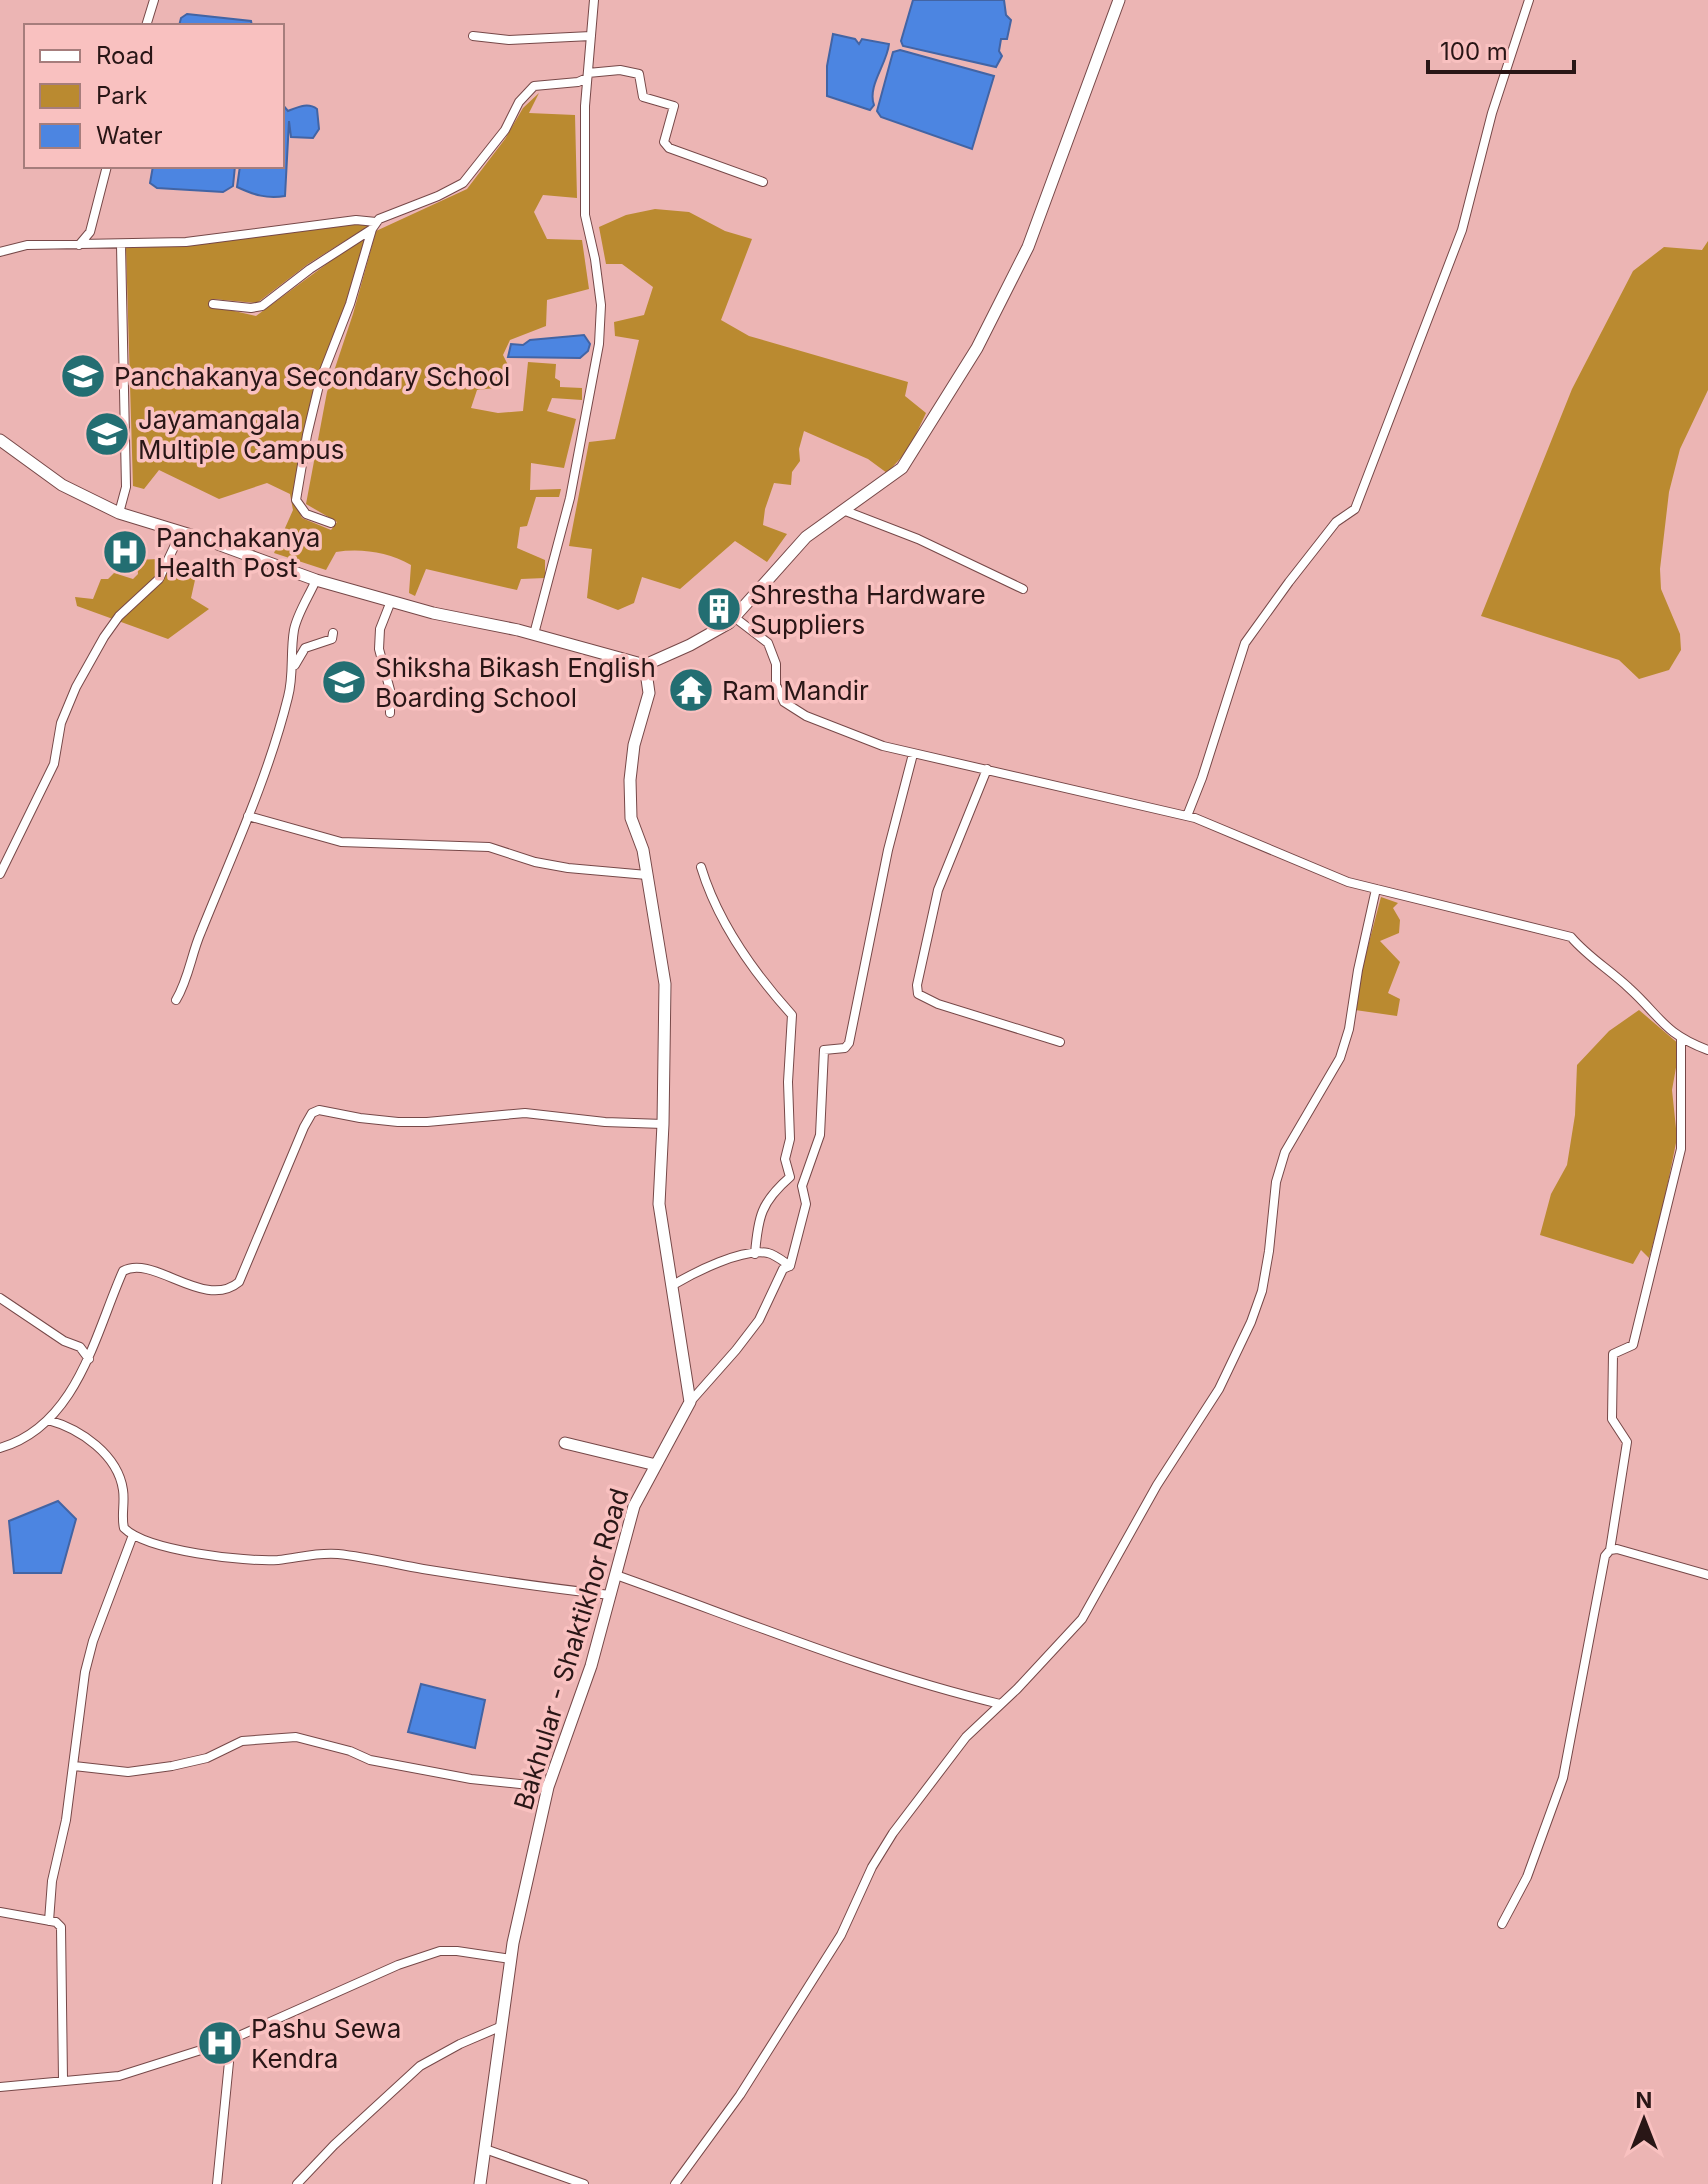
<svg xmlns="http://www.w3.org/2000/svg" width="1708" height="2184" viewBox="0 0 1708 2184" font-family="Inter,sans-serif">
<rect width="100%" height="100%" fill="#ecb5b4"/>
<path fill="#ba8a30" d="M539 93 529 113 575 115 577 198 543 195 534 212 547 239 582 240 589 289 547 300 546 326 510 340 503 355 508 365 504 387 477 390 471 408 498 413 523 411 528 362 556 364 555 378 560 381V387L582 388V400L552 398 547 411 576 419 564 468 531 463 530 490 561 489 559 497H536L527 526 520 527 517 548 545 560V578L521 579 517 590 426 569 415 596 409 593 411 565C388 552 361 548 336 552L326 570 274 553 293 510 290 494 267 483 219 499 159 470 144 489 133 486 126 248 181 246 354 223 369 226 308 264 257 303 213 299 208 305 256 316 366 235 348 301 317 380 293 497 302 518 331 530 337 522 306 504 327 392 353 314 376 231 467 189 505 139 523 108Z
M655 209 689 212 725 231 752 239 721 320 749 336 908 382 905 396 926 413 909 449 887 473 868 459 804 431 799 449 800 461 792 472 791 485 774 483 765 509 763 525 787 534 767 562 735 541 680 589 642 577 634 603 618 610 587 598 592 549 569 546 589 442 615 439 639 340 615 336 614 322 644 315 653 287 622 264H606L599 227 626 215Z
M1708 241V390L1680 449 1669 492 1660 569 1661 589 1680 634 1681 650 1669 670 1639 679 1619 660 1481 616 1572 389 1633 271 1664 247 1702 250Z
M158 559 175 570 189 568 195 580 191 598 209 609 168 639 77 606 75 597 93 599 101 579H108L114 573 133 579 138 574 137 560Z
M1381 897 1398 903 1393 908 1400 920 1399 933 1380 941 1400 962 1388 993 1400 999 1397 1016 1355 1010 1363 965Z
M1639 1010 1680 1045 1672 1090 1677 1138 1663 1207 1649 1258 1641 1250 1633 1264 1540 1235 1551 1194 1567 1165 1575 1115 1577 1065 1609 1031Z"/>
<path fill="#4c85e1" stroke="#4264a4" stroke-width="2" d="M913 0H1004L1006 15 1011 20 1007 39H1001L999 51 1002 56 996 67 903 46 901 41Z
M187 14 251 21 252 26H179L181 18Z
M833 34 855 39 859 44 862 39 889 44C887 64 867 86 874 105L870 110 827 96V66Z
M900 50 994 76 972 149 881 117 877 111 893 52Z
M282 104 288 111C298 107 308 102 317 109L319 129 313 138 291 137 289 121 285 196C267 199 254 195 237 187L240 166H282Z
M153 166H235L233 186 223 192 157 188 150 183Z
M584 335 590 344 588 351 580 358 508 357 511 344 523 345 530 340Z
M58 1501 76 1519 61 1573H14L9 1521Z
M421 1684 485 1700 475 1748 408 1732Z"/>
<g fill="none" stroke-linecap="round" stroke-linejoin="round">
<g stroke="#764848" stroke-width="10">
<path id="street" d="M146 26 154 0
M473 36 509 40 591 36
M588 73 620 70 639 74 643 97 674 106 664 142 669 148 763 182
M79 245 90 232 107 166
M0 252 27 245 186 242 356 220 376 222
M213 304 251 308 262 306 310 269 372 229
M843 510 918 539 1023 589
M119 513 126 487 121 245
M331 523 306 514 296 500 307 435 320 381 350 304 372 229 379 219 438 196 463 183 505 130 519 102 534 86 578 82 587 78
M734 617 768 643 776 664V685L784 702 806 716 883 746 1195 818 1348 882 1571 937C1588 957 1610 970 1629 988 1661 1017 1663 1033 1708 1050
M534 634 570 498 599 344 601 305 595 259 585 215V106L594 0
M295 665 305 648 332 639 333 633
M390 713V690L379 649 380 629 391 601
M987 769 938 890 917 985 918 994 938 1004 1060 1042
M248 816 341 842 489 847 535 862 568 868 647 875
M1187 816 1202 778 1245 643 1289 582 1336 522 1355 509 1462 230 1492 113 1529 0
M701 867C718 923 754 973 792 1015L788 1082 790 1139 785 1159 790 1177C761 1202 758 1217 755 1254
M0 874 54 764 61 723 76 687 104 637 119 616 159 579 181 532
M176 1000C189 978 191 955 201 932 232 855 268 778 288 697 294 675 290 653 294 630 297 614 309 596 316 580
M673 1285C695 1272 742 1248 768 1253 776 1255 784 1262 790 1266
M0 1298 64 1341 80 1347 89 1359
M690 1402 736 1350 759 1320 783 1269 790 1266 806 1204 802 1186 820 1135 824 1050 845 1048 849 1043 888 850 913 754
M48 1420C81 1429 118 1455 123 1490 125 1503 121 1516 124 1528 147 1551 245 1562 278 1560 298 1558 317 1552 338 1554 366 1557 395 1564 423 1569 485 1579 548 1588 610 1595
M0 1448C77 1426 95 1334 123 1271 154 1254 204 1311 239 1282L304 1127 312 1113 319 1110 360 1118 398 1122H427L525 1113 605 1122 663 1124
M1610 1550 1627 1442 1612 1419 1613 1354 1633 1345 1681 1149V1039
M616 1575C743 1620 869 1673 1000 1704
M74 1766 128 1772 172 1766 207 1758 242 1741 296 1737 350 1751 370 1760 471 1779 548 1787
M0 1912 56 1922 61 1927 63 2080
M49 1921 52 1881 66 1820 85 1672 93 1641 133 1535
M1502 1924 1527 1877 1563 1778 1605 1556 1610 1550 1617 1549 1708 1575
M0 2087 119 2076 223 2043 398 1965 440 1951H457L511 1959
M485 2149 584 2184
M217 2184 229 2062 223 2043
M297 2184 334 2145 420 2066 460 2044 502 2026
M675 2184 740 2095 841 1935 872 1867 893 1833 966 1737 1017 1689 1082 1619 1157 1485 1219 1389 1251 1322 1262 1291 1269 1251 1276 1182 1285 1152 1340 1058 1349 1029 1358 970 1376 889"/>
</g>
<g stroke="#764848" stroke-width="13">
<path id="secondary" d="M0 440 62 485 119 513 204 539 316 580 433 613 518 630 645 665
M645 665 690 645 729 623 806 537 902 468 977 348 1028 247 1119 0
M565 1443 656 1465
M480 2184 513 1943 548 1787 591 1666 634 1506 690 1402 659 1204 663 1124 665 984 643 850 631 818 630 780 634 745 649 693 645 665"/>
</g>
<use href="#street" stroke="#fff" stroke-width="8"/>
<use href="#secondary" stroke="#fff" stroke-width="11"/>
</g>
<defs>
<g id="school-disc" transform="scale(2.3)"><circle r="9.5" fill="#236e72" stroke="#f9c1c0"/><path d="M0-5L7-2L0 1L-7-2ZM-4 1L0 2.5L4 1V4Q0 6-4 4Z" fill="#fff"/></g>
<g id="hospital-disc" transform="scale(2.3)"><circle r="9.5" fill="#236e72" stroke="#f9c1c0"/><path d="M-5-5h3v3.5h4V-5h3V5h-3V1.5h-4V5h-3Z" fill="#fff"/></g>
<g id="building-disc" transform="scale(2.3)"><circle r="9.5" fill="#236e72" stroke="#f9c1c0"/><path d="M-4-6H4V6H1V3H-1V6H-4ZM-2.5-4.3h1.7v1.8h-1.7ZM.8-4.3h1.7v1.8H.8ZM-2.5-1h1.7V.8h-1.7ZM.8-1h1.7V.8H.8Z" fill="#fff"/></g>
<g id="temple-disc" transform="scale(2.3)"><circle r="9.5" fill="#236e72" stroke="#f9c1c0"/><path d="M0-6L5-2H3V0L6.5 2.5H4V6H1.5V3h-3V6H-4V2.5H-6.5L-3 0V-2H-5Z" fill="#fff"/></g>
</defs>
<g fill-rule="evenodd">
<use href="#school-disc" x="83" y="376"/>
<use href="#school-disc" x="107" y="434"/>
<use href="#hospital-disc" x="125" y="552"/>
<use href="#building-disc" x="719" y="609"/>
<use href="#school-disc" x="344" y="682"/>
<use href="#temple-disc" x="691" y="690"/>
<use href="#hospital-disc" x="220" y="2043"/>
</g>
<g text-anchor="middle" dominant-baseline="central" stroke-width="7" stroke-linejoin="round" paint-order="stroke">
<g font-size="26" fill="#291616" stroke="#f9c1c0" text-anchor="start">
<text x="114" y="376">Panchakanya Secondary School</text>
<text x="138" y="419">Jayamangala<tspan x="138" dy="30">Multiple Campus</tspan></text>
<text x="156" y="537">Panchakanya<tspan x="156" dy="30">Health Post</tspan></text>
<text x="750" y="594">Shrestha Hardware<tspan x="750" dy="30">Suppliers</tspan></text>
<text x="375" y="667">Shiksha Bikash English<tspan x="375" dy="30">Boarding School</tspan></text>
<text x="722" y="690">Ram Mandir</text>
<text x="251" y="2028">Pashu Sewa<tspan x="251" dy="30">Kendra</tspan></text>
</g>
<g font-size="26" fill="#291616" stroke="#f9c1c0">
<text transform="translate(571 1649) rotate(-73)">Bakhular - Shaktikhor Road</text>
</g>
</g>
<rect x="24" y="24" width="260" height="144" fill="#f9c1c0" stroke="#a67d7c" stroke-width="2"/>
<rect x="40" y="50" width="40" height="12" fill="#ffffff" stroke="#a67d7c" stroke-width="2"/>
<text x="96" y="64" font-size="24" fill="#291616">Road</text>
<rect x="40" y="84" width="40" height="24" fill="#ba8a30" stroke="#a67d7c" stroke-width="2"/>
<text x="96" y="104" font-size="24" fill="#291616">Park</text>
<rect x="40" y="124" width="40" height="24" fill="#4c85e1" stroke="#a67d7c" stroke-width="2"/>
<text x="96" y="144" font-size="24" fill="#291616">Water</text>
<g transform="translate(1644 2120)" stroke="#f9c1c0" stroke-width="6" paint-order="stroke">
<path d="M0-6L14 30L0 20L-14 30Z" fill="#291616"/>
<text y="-12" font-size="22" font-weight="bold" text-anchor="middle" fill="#291616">N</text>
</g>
<path d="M1428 60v12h146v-12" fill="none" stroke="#291616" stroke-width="4"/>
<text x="1440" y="60" font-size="24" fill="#291616" stroke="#f9c1c0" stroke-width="6" paint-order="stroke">100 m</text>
</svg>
